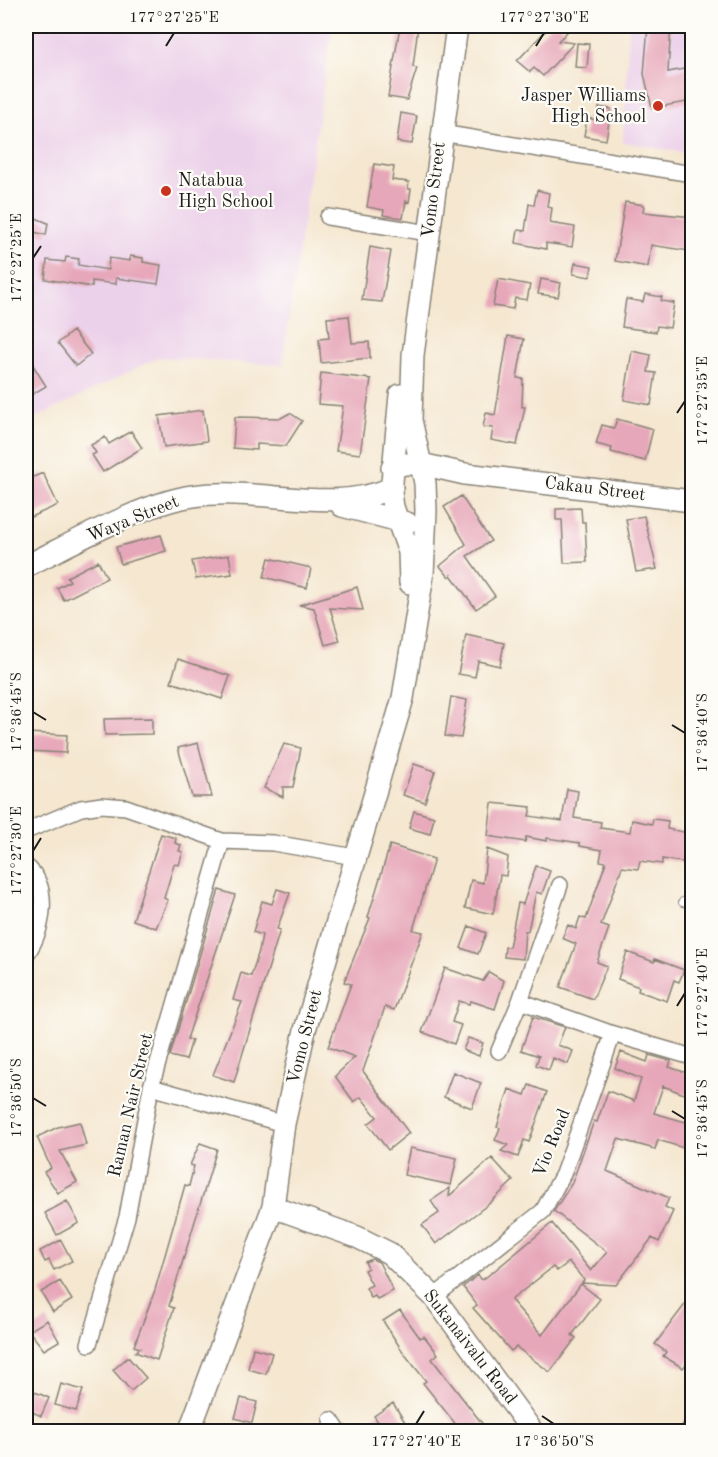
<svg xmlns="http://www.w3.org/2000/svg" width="718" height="1457" viewBox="0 0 718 1457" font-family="'Old Standard TT',serif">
<rect width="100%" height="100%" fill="#fdfcf7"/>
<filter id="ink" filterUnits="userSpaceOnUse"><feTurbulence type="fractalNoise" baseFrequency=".0167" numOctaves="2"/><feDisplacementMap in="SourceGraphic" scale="12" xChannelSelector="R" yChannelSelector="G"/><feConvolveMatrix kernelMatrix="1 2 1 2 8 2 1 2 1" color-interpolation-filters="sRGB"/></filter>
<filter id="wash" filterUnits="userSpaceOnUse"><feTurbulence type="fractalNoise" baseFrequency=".008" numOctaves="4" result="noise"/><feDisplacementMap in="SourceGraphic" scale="24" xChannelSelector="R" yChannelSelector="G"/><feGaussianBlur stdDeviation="1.35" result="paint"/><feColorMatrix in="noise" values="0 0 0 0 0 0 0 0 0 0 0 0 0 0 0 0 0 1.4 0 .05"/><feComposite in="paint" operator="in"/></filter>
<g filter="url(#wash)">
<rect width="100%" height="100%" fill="#f5e7d0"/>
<path fill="#ecd1ea" d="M26 26H332L282 365 159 357 26 423Z
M629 26H692V154L623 142Z"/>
<g id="blocks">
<path fill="#e7a7ba" d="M400 26H418L413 67 417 68 407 100 388 97Z
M550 26H560L567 32 558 41 574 43 543 76 534 68 530 72 517 61Z
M648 26H671L668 72 690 68 693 101 652 108 644 74Z
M577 43 589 44 587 68 575 67Z
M599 107 611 109 606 140 584 136 587 118 597 120Z
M401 113 417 116 412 144 397 142Z
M374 164 394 167 392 180 409 182 408 189H411L409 202 406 201 403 218 383 215 384 210 367 207Z
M537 190 549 193 547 207 552 208 550 223 575 227 572 247 546 243V249L516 243 518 230 525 231 529 204 534 205Z
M625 202 644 205 643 212 693 217 689 251 651 245 648 267 615 261Z
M26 214 48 223 46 235 26 230Z
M370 247 391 251 382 302 362 300Z
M130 256 143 258V262L161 265 158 284 116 278V284L92 281V287L45 279 47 260 65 262 66 257 79 259 78 265 108 270 109 258 130 261Z
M575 263 592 266 590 277 573 274Z
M498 279 530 285 527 300 515 298 513 309 493 306Z
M541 279 561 283 558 297 538 294Z
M645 294 662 297 661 301 674 303 670 328 657 326 656 332 622 327 626 299 643 302Z
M349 316 352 343 369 342 370 358 321 363 319 339 329 338 327 318Z
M73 331 91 354 76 366 58 343Z
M508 336 524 339 517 378 523 379 522 407H525L517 445 491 440 493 428 483 427 486 413 495 415Z
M632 351 651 355 648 372 656 373 651 405 624 400Z
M26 354 46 386 31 395 26 387Z
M321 373 371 379 360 454 336 451 343 406 318 404Z
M203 410 207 441 164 447 159 416Z
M290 413 302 421 286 446 257 444V450L233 448 235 417 281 418Z
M617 419 653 429 645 461 611 452 612 448 596 444 602 425 614 428Z
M131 431 142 448 103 472 92 455 96 453 91 445 105 437 109 444Z
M43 473 58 505 31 517 26 506V480Z
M461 496 491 541 467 556 495 596 476 609 451 575 449 577 440 566 466 544 444 507Z
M581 508 582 522H585L587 562 564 563 562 520H556V509Z
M644 516 657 569 636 572 626 519Z
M161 535 166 551 121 564 116 547Z
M229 555 232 574 196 579 192 561Z
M269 558 311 568 307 588 264 577Z
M98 561 107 578 64 600 57 588 70 581 67 577Z
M357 587 363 610 330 608 340 641 325 645 314 608 299 605Z
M466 635 504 643 500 666 478 661 475 677 458 674Z
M178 659 230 676 222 699 171 682Z
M451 697 467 700 461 738 445 736Z
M152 718V734L105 735 104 719Z
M26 733 67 735 66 753 26 751Z
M198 743 212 797H192L178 748Z
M284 744 301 748 293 787H283V797L264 788Z
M414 764 435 771 425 802 403 795Z
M567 789 578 791 574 818 601 822 600 828 630 832 632 820 652 824 653 819 668 821 667 829 689 833 686 850 693 851V864L662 859V864L640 861 638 869 622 867 601 925 609 928 597 962 607 966 593 999 560 987 576 944 562 938 568 925 576 929 580 917 586 919 606 862 600 861 602 850 580 846V843L547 838V841L526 837 525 842 488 836 492 803 531 807 529 816 562 821Z
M414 811 434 817 430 834 409 828Z
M161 834 176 838 175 843 181 845 179 851 183 852 179 865 174 864 164 898 168 900 156 928 133 920Z
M390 845 434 859 413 930 423 932 394 1010 385 1007 363 1071 409 1133 388 1150 368 1124 377 1117 361 1097 354 1102 335 1076 355 1057 328 1047 351 984 344 982 370 918 368 917Z
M487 849 508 857 506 876 500 875 493 914 465 908 471 880 483 883Z
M536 866 550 871 542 894 536 892 528 931H525L523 959 504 957 505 947H509L518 903 523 904Z
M277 889 290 893 277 929 280 930 234 1082 213 1075 242 1002 233 1000 241 973 251 976 259 951 262 935 253 932 262 901 272 904Z
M219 890 235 895 187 1039 192 1040 186 1060 170 1056Z
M469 926 486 933 478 954 461 948Z
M627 952 654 962 655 959 684 970 679 982 674 980 667 1001 638 991 639 987 618 979Z
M445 968 483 981 489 972 504 981 495 1009 471 1001 469 1004 459 1001 452 1022 461 1025 454 1044 422 1032Z
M533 1017 565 1027 558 1045 573 1051 568 1064 553 1058 549 1070 536 1065 539 1056 521 1050Z
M468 1038 483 1043 479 1056 463 1050Z
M621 1052 647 1062 649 1055 671 1061 669 1067 693 1075 689 1096 663 1086 654 1113 693 1124V1151L658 1140 655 1149 618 1139 607 1171 669 1198 665 1207 673 1211 659 1242 652 1238 616 1285 582 1283 584 1280 569 1262 557 1271 553 1267 511 1300 542 1335 581 1284 600 1299 572 1335 576 1338 550 1372 516 1347 511 1351 473 1308 477 1305 463 1287 478 1275 482 1280 494 1271 552 1223 591 1271 607 1252 554 1211 572 1183 594 1121 597 1122 608 1091 634 1101 641 1079 615 1068Z
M453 1072 481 1083 472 1108 444 1097Z
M529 1085 547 1092 529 1142 524 1140 518 1157 501 1151 508 1145 495 1140 500 1128 497 1127 509 1089 525 1095Z
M80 1122 86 1145 60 1151 77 1182 58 1193 44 1172 51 1168 37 1137 58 1127Z
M200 1143 217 1149 169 1306 174 1308 157 1360 135 1352 140 1348 134 1346 155 1290 185 1185 189 1186 194 1166 190 1165Z
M410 1148 457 1158 451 1185 404 1175Z
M492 1158 513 1181 490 1203 436 1244 422 1225 439 1213 431 1201 450 1188 449 1196Z
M67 1201 79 1223 57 1235 45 1213Z
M61 1240 72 1261 54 1270 49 1260 45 1262 40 1251Z
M372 1259 379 1262 393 1291 377 1299 375 1296 371 1298 366 1288 372 1285 364 1270 368 1268 365 1262Z
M60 1281 72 1300 53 1312 41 1292Z
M693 1294V1356L683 1368 663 1356 666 1352 655 1344Z
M400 1310 420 1338 424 1336 438 1354 432 1359 488 1431H461L423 1383 426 1381 403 1352 383 1321Z
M47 1320 59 1341 44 1350 29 1331Z
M253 1348 272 1353 266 1374 248 1369Z
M128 1357 146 1378 131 1391 113 1370Z
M61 1384 83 1390 76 1411 55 1405Z
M26 1388 49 1398 41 1416 26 1409Z
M241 1398 257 1402 252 1423 235 1418Z
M393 1403 405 1422 390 1431H384L374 1416Z"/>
</g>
</g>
<g filter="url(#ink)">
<use href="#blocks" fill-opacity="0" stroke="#888276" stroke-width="1.5"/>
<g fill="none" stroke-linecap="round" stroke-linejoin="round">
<g stroke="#888276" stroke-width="10">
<path id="lane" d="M683 902 692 904"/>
</g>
<g stroke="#888276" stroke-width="18">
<path id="street" d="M441 133 692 174
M328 217 429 233
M26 831 81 808 102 805 126 807 222 841 273 843 355 857
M26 866C52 887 43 931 26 955
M520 1001 613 1034
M499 1051 520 1001 560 885
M151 1087 284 1124
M434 1297 543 1211 563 1174 613 1034 692 1057
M89 1344 127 1217 151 1087 222 841
M331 1420 339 1432
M688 1432 692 1425"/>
</g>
<g stroke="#888276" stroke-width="24">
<path id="secondary" d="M400 395 391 493 393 507 409 552 410 583
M392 468 404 464H421L465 474 692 501
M342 506 407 523
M26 566C71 544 146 502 193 496 260 486 328 515 392 488
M273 1207 357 1237 389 1253 434 1297 533 1432
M189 1432 273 1207 284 1124 305 1030 403 698 423 575 426 511 425 483 411 420 413 355 457 26"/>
</g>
<use href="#lane" stroke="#fff" stroke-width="8"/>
<use href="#street" stroke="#fff" stroke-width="15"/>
<use href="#secondary" stroke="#fff" stroke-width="21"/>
</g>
</g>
<path fill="none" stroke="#1c1c1c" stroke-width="2" d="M166 46 174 33M536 46 544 33M33 258 41 246M677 413 685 401M33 712 46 720M672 725 685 733M33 851 41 838M677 1006 685 993M33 1098 46 1106M672 1111 685 1119M542 1416 554 1424M416 1424 424 1411"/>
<g fill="#c8321e" stroke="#fdfcf7" stroke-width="2">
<circle cx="658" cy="106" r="6"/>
<circle cx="166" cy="191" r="6"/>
</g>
<g text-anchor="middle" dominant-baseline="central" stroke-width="4.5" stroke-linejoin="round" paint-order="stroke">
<g font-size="18" fill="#1c1c1c" stroke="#fdfcf7" text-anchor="end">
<text x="646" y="96">Jasper Williams<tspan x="646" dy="21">High School</tspan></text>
<text x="178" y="181" text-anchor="start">Natabua<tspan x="178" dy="21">High School</tspan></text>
</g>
<g font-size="18" fill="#1c1c1c" stroke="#fdfcf7">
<text transform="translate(434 190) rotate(-83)">Vomo Street</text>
<text transform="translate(595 489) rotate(7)">Cakau Street</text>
<text transform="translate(133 519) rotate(-22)">Waya Street</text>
<text transform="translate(305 1037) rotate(-76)">Vomo Street</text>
<text transform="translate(131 1105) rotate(-77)">Raman Nair Street</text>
<text transform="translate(552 1143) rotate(-68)">Vio Road</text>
<text transform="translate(470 1347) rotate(52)">Sukanaivalu Road</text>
</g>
</g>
<rect width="718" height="1457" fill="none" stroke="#fdfcf7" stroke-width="66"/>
<rect x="33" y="33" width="652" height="1391" fill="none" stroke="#1c1c1c" stroke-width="2"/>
<g font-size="15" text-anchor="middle" fill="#1c1c1c">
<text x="174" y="22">177°27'25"E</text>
<text x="544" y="22">177°27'30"E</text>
<text transform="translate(16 258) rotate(-90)" y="5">177°27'25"E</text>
<text transform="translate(702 401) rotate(-90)" y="5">177°27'35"E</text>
<text transform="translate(16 712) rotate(-90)" y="5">17°36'45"S</text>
<text transform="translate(702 733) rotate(-90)" y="5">17°36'40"S</text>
<text transform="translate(16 851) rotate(-90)" y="5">177°27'30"E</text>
<text transform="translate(702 993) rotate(-90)" y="5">177°27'40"E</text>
<text transform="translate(16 1098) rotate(-90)" y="5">17°36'50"S</text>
<text transform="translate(702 1119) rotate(-90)" y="5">17°36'45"S</text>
<text x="416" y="1446">177°27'40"E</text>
<text x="554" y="1446">17°36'50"S</text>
</g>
</svg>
